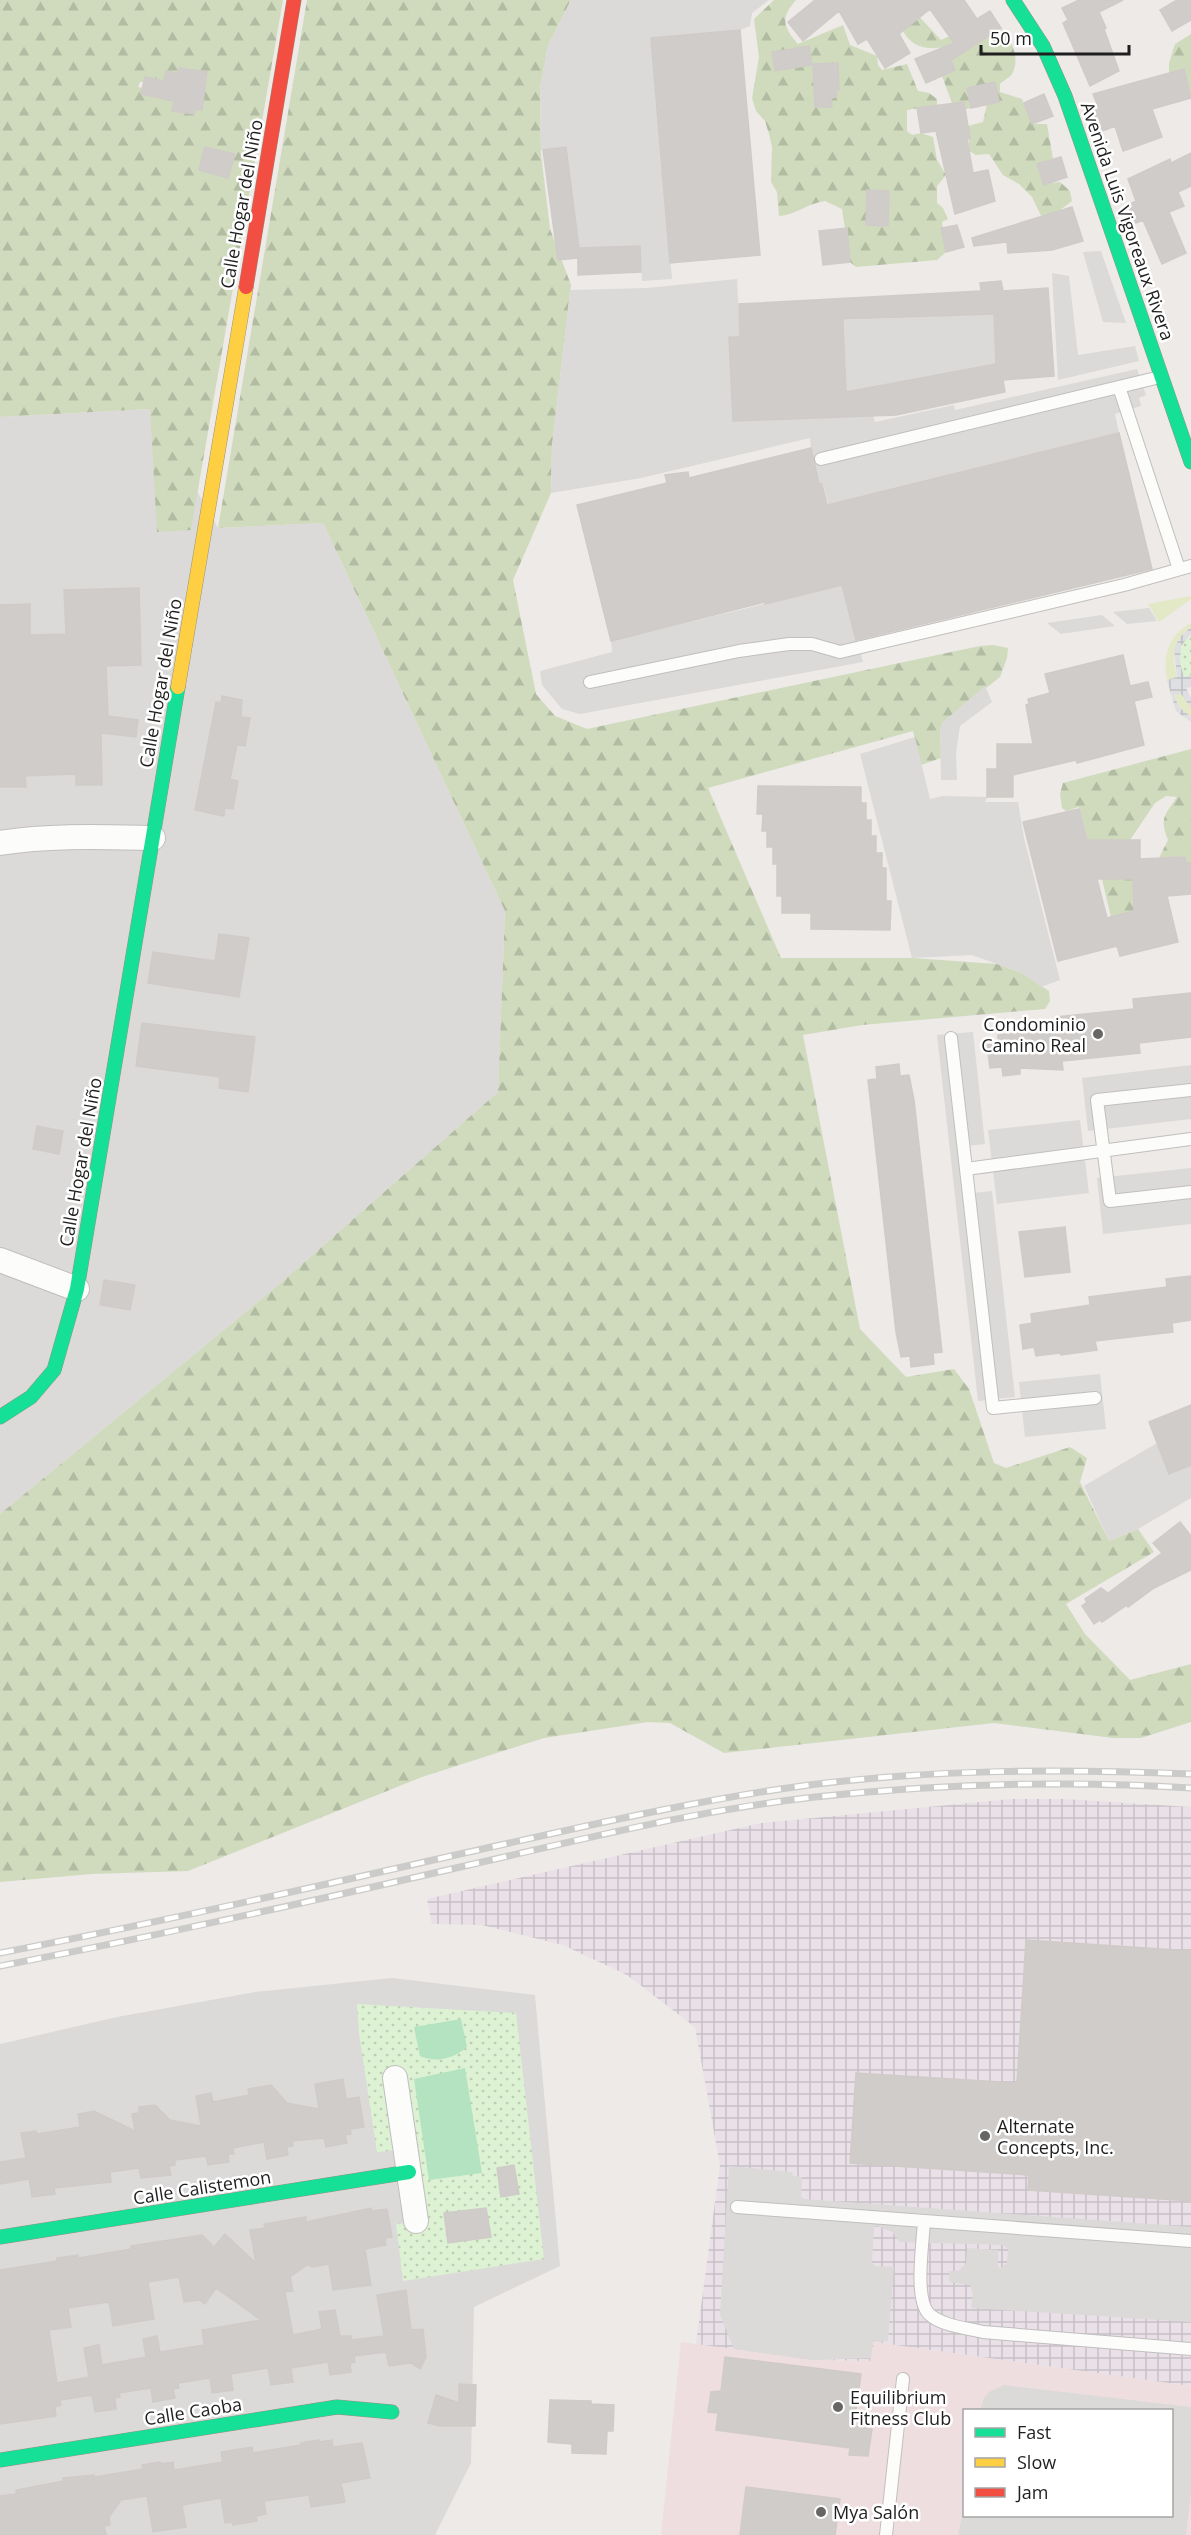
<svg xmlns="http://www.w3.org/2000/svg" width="1191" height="2535" viewBox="0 0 1191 2535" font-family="'Open Sans',sans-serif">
<defs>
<pattern id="industrial-grid" width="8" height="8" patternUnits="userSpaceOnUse" patternTransform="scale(1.5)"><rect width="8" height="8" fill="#eae0e8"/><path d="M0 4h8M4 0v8" fill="none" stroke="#c8c0c7"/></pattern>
<pattern id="forest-firs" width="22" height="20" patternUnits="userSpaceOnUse" patternTransform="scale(1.5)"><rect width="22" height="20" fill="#d0dbbd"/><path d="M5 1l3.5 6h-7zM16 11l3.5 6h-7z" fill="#b2bca2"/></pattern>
<pattern id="park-dots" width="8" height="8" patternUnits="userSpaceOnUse" patternTransform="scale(1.5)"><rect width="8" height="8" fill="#dcf2d3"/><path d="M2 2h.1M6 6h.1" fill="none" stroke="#bccfb5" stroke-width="1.8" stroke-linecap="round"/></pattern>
<pattern id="plaza-grid" width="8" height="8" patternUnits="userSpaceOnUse" patternTransform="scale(1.5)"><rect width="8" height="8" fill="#dedfe2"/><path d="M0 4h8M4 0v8" fill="none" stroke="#bebfc1"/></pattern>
</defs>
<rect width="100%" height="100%" fill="#edeae7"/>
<path fill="#dcdad9" d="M150 409 218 528 323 523 505 911 498 1092 276 1287 0 1514V417Z
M392 1978 535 1995 560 2266 474 2307 471 2463 435 2535H0V2044L117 2017 255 1992Z"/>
<path fill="#efdee0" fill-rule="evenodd" d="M681 2342 813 2360 870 2361 873 2342 1191 2386V2535H661ZM964 2410H1172V2516H964Z"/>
<path fill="url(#industrial-grid)" d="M1011 1799H1063L1191 1807V2386L874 2342 870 2361 813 2360 696 2344 720 2165 695 2027 627 1975 563 1945 482 1925 432 1924 427 1899 761 1823Z"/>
<path fill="#e3e9c7" d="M1191 596V599L1159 622 1148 604Z
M1191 623V627C1173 641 1172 657 1177 678L1167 680C1163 655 1167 637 1191 623Z
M1181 693 1191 708V717L1179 707 1174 695Z"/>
<path fill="url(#forest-firs)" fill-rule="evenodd" d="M0 0H283L191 530 157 532 150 409 0 417ZM179 68 207 72 202 110 195 109 194 114 176 86 164 84 166 71 178 73ZM146 77 158 79 154 97 141 94 142 88 138 87 140 82H144ZM206 147 235 155 228 178 200 170Z
M307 0H571L548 46 540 88 541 154 550 229 571 285 552 446 551 493 513 580 536 694 555 716 587 729 980 646 993 645 1008 648 1007 658 1000 677 943 722 940 730 941 758 921 765 913 731 708 788 781 958H912L997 964 1022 973 1049 991 1050 1001 1045 1009 862 1025 803 1035 860 1329 906 1377 954 1369 969 1389 994 1463 1006 1468 1070 1447 1087 1458 1080 1482 1109 1541 1138 1529 1154 1552 1066 1604 1085 1634 1130 1680 1191 1664V1722L1141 1738H1113L994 1723 724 1753 670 1723 648 1722 544 1738 422 1777 188 1871 92 1874 0 1882V1514L276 1287 498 1092 505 911 323 523 218 528Z
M774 0H796C780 18 783 27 798 44L843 25 850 45 877 56 878 65 882 70 907 64 918 91 929 93 937 99V105L907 110V131L912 135 921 133 933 137 937 160 946 175 937 186V203L943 208 948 219 942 222 946 252 937 260 856 267 850 262 842 209 825 201C808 203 796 215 779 216L777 192 771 182 772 147 769 134 765 121 756 111 752 98 759 57 754 19Z
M914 11 941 40 956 33 1001 28C1011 39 1021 58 1012 74 1010 77 1003 81 1000 84V92L1022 99 1032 124H1047L1053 159 1038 164 1044 184 1060 182 1070 191 1072 201C1062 210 1052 213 1045 224L1032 197 1019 184 1003 175 989 154 976 155 969 151 968 126 983 122 987 104 999 102 995 82 967 88 971 108 961 110 953 106 942 76 955 70 946 47C927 50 911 48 902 29Z
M1191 34V96L1184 69 1169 73V63L1175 44Z
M1191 749V863H1186L1185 857 1159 858 1168 840C1159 818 1165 815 1177 797L1166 796 1155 803 1130 840H1112L1111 866 1095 867 1079 807 1066 811 1062 808 1060 794 1063 783Z
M1102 879H1133L1147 948 1144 950 1132 912 1111 917Z"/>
<path fill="url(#park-dots)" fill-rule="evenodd" d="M1191 635V675L1184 677C1179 664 1177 643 1191 635Z
M357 2004 516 2013 544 2259 403 2281 396 2224 428 2220 418 2148 377 2152 359 2033ZM514 2165 518 2194 501 2196 497 2168ZM486 2208 490 2237 449 2243 444 2213Z"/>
<path fill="#b3e3c0" d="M461 2019 467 2047C453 2059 436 2063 420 2056L414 2027Z
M465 2068 482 2173 429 2180 414 2079Z"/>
<path fill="#dbdad8" d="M571 0H769L752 13 750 26 740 30 651 38 672 279 642 281 640 246 579 248 566 147 541 150 540 88 548 46Z
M1101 251 1126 323 1103 322 1083 252Z
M1052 273 1069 276 1078 355 1135 346 1139 361 1058 380Z
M737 279 740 337 729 338 733 421 847 416 844 320 994 314 996 364 867 388 875 422 954 405 955 410 1137 369 1146 395 1139 398 1141 406 1115 414 1119 433 828 504 823 484H819L811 448 810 438 641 478 551 493 552 446 570 290 647 288Z
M842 585 863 662 580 714 562 709 542 685 540 671 612 652 611 641Z
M1149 608 1157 621 1127 624 1113 612Z
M1102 615 1115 626 1061 634 1047 623Z
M985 686 992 702 960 726 956 753 957 780H941L940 730 943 722Z
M915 737 930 799 943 796 987 797 985 802H1018L1024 838 1060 980 1041 987 1022 973 972 955 912 958 860 754Z
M973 1032 985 1144 957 1147 963 1194 992 1191 1015 1397 978 1401 937 1035Z
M1191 1065V1119L1088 1131 1082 1078Z
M1080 1120 1089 1193 997 1204 988 1130Z
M1191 1168V1224L1103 1234 1097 1178Z
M1100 1374 1106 1429 1025 1437 1019 1382Z
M1157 1443 1169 1473 1191 1465V1498L1138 1529 1109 1541 1084 1486Z
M729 2166 792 2172 793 2176 802 2177 801 2197 804 2199 1191 2227V2322L971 2308 973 2295 970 2285 949 2282V2271H958L966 2264 967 2248 998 2250V2267L1001 2268 1007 2263 1008 2249 1003 2245 900 2242 892 2232 877 2226 874 2227 872 2263 875 2266 894 2267 888 2341 873 2342 871 2358 813 2360 734 2349 720 2315Z
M1004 2385 1191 2407V2492L1186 2535H958L964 2507V2516H1172V2410H980L984 2398 989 2392Z"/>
<path fill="url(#plaza-grid)" d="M1191 627V634L1181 646 1180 663 1184 677 1191 675V687L1186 688 1191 698V708L1181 694 1174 695 1179 707 1191 717V722L1176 711 1167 680 1177 677 1174 649 1180 637Z"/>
<path fill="#cfccca" stroke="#d0cbc8" stroke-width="1.5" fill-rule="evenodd" d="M815 0H964L977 19 990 11 1001 28 951 60 955 70 926 83 915 59 954 43 930 9 899 34 910 53 885 68 867 39 858 44 839 11 803 41 788 22Z
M1079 0H1123L1099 12 1106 28 1104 29 1119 71 1090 86 1063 23 1068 20 1062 8Z
M1177 0H1191V20L1172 31 1160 10Z
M740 30 760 255 670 263 651 38Z
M809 46 812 65 775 71 772 52Z
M838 63 839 90H836L837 97 831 98 832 107H815L813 64Z
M179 68 207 72 202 110 195 109 194 114 172 111 174 101 141 94 145 77 164 81 166 71 178 73Z
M1184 69 1191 98 1152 109 1162 137 1123 151 1115 126 1100 132 1092 112 1099 109 1093 94Z
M995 82 999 102 971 108 967 88Z
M1044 94 1053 116 1032 124 1024 103Z
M964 102 970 138 967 139 973 173 988 170 995 201 955 214 936 131 921 133 917 108Z
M205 147 235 154 228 178 199 170Z
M566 147 579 248 640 246 641 272 578 275V258L558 260 543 150Z
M1191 153V186L1178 192 1184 206 1169 212 1186 253 1162 264 1143 220 1136 223 1128 205 1136 201 1128 179 1170 159 1171 163Z
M1061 157 1067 177 1044 185 1037 164Z
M867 190 889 191 888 226 866 225Z
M1072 207 1083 241 1052 250 1008 253 1007 242 974 246 972 238Z
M957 225 964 247 946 252 941 228Z
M847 228 850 262 823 265 819 231Z
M1001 281 1003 291 1048 288 1054 376 1003 380 1005 392 896 415 733 421 729 337H740L739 304 981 291 980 283ZM994 314 996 364 846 392 843 319Z
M1119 433 1152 569 856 640 842 585 765 604V602L611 641 577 505 667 483 665 475 688 472 689 478 811 448 819 484H822L827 505Z
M139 588 141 665 106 666 108 716 138 720 136 737 101 733 102 785H76V774L25 776 26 787H0V605L30 604V635L66 634 64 590Z
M1123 655 1130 686 1148 682 1152 697 1134 701 1144 745 1077 763 1076 760 1013 775V797H987V769H997V744H1033L1026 705 1029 704 1028 699 1050 693 1045 674Z
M222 696 242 700 241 717 250 718 245 746 237 745 230 779 238 781 233 809 225 808 224 816 195 810 216 702 221 703Z
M758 786 861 787V803H866V820H871V836H876V853H882V868H886V901H891L890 930 811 929V913H782V896H777V864H773V847H767V831H762L763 814H757Z
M1079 809 1087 840H1140V859L1185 857 1186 863H1191V894L1167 896 1178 942 1120 956 1117 946 1058 961 1023 822ZM1097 879H1133L1134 911 1107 918Z
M219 934 249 938 239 997 148 983 153 952 215 961Z
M1191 993V1037L1139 1043 1140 1053 1062 1061 1063 1070 1020 1068V1074L1003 1076 1002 1067 990 1068 987 1045 998 1044V1035L1057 1027 1056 1017 1134 1009 1133 999Z
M142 1023 255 1037 248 1092 219 1088 220 1077 136 1066Z
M899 1064 900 1076 909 1075 914 1100 942 1352 933 1353 934 1364 911 1367 910 1356 901 1357 896 1332 868 1080 877 1079 876 1067Z
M37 1126 63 1131 59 1154 33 1149Z
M1065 1227 1070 1272 1025 1277 1019 1232Z
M1191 1276V1320L1172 1323 1173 1332 1095 1341 1097 1350 1061 1355 1060 1353 1036 1356 1034 1347 1023 1349 1020 1325 1032 1323 1031 1314 1090 1305 1089 1297 1167 1287 1166 1279Z
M104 1280 135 1285 130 1310 100 1305Z
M1191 1405V1465L1169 1474 1149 1422Z
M1180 1522 1191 1536V1570L1154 1588 1128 1607 1127 1605 1102 1622 1100 1620 1094 1624 1082 1606 1087 1602 1085 1599 1101 1588 1108 1593 1162 1553 1153 1543Z
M1026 1940 1191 1951V2201L1028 2190 1029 2175 850 2163 856 2073 1017 2083Z
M343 2079 346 2099 359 2097 364 2127 350 2129 351 2134 345 2135 347 2143 326 2147 324 2138 292 2141 293 2146 287 2147 288 2155 267 2159 264 2142 233 2148 234 2154H228L229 2162 208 2165 206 2156 175 2160V2165L169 2166 171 2175 141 2178 139 2168 110 2172 111 2182 54 2188 55 2194 32 2197 29 2179 0 2184V2162L26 2158 21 2133 36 2131 37 2134 80 2127 78 2114 94 2111 135 2131 132 2114 139 2113V2107L155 2105 170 2120 201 2126 196 2096 211 2093 213 2102 249 2095 248 2089 271 2085 287 2103 319 2109 315 2084Z
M514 2165 519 2194 501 2197 497 2168Z
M371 2208 372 2211 387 2209 392 2237 385 2238 386 2245 365 2249 371 2285 333 2290 329 2264 313 2267 307 2265 290 2277 293 2291 285 2292 293 2335 322 2329 319 2312 335 2310 340 2336H351L352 2340 384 2336 377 2295 406 2290 411 2330 423 2329 426 2357 420 2369 411 2363 389 2366 386 2352 354 2356 355 2362 350 2363 351 2372 330 2375 328 2362 291 2368 293 2382 271 2385 268 2368 231 2374 233 2390 212 2393 210 2378 178 2383 179 2388 173 2389 175 2398 153 2402 151 2388 119 2393 120 2397 115 2398 116 2409 95 2412 92 2395 60 2400 61 2405 55 2407 56 2416 0 2424V2270L57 2261V2258L78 2255V2258L131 2249V2246L202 2235 214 2247 225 2234 256 2263 250 2230 265 2228 264 2224 306 2217V2222ZM179 2277 184 2302 199 2300 205 2304 216 2288 261 2320 202 2330 204 2345 160 2352 157 2336 143 2339 146 2357 102 2365 99 2345 84 2348 89 2377 57 2383 49 2330 71 2327 68 2308 109 2302 113 2326 154 2319 148 2282Z
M486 2208 491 2237 448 2243 444 2213Z
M725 2357 861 2374 854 2426 872 2429 868 2456 849 2455 850 2448 716 2430 718 2413 708 2412 711 2392 721 2391Z
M459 2384 476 2385 475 2426H440L428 2423 436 2395 459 2403Z
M550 2400 591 2401V2404L614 2405 613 2431H607L606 2454 572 2453V2444L548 2442Z
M319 2440V2442L332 2440 333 2447 362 2443 370 2478 341 2483 345 2502 311 2507 309 2495 264 2501 266 2514 256 2516 257 2521 233 2525 232 2522 225 2523 221 2498 182 2505 186 2527 153 2532 147 2496 121 2500 109 2517 110 2525 104 2526 106 2535H0V2496L16 2494V2490L64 2481 63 2478 94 2475V2477L143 2469 142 2465 160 2462V2464L173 2462 174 2470 223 2462 221 2452 252 2447 253 2453 301 2445V2443Z
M746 2487 840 2499 835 2535H740Z"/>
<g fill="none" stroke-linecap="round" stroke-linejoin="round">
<g stroke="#c0bfbe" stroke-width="14">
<path id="lane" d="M1119 387 1179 569
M821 459 1160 377
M590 682 739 651 789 644H812L840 652 1124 585 1191 566
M951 1038 966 1169
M1191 1090 1097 1100 1110 1201 1191 1192
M1095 1398 993 1408 966 1169 1191 1139
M737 2207 1191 2241
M924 2221C923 2242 914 2299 929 2314 942 2326 967 2328 983 2332L1191 2349
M886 2535 903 2379"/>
</g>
<g stroke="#c0bfbe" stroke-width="26">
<path id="street" d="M0 843C50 835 102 837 153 838
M0 1260 77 1289
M395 2078 416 2221"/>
</g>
<g stroke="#97927f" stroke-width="15">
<path id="fast" d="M1013 0 1043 46 1065 96 1191 462
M0 1417 31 1397 54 1370 77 1289 178 687
M0 2237 409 2172
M0 2460 337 2407 392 2412"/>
</g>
<g stroke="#97927f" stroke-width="15">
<path id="slow" d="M178 687 246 287"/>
</g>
<g stroke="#97927f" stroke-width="15">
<path id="jam" d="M246 287 294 0"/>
</g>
<use href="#lane" stroke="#fcfcfb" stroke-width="12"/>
<use href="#street" stroke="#fcfcfb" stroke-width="24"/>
<use href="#fast" stroke="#16e098" stroke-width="14"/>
<use href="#slow" stroke="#ffcf43" stroke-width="14"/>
<use href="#jam" stroke="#f24e42" stroke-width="14"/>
<g stroke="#cbcbca" stroke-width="7">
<path id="rail" d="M0 1953C151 1924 301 1890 451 1856 570 1830 688 1801 809 1785 935 1769 1064 1769 1191 1774
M0 1966C157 1936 313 1901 469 1865 584 1839 698 1810 815 1797 940 1784 1065 1780 1191 1788"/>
</g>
<use href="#rail" stroke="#fff" stroke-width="4.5" stroke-dasharray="14" stroke-linecap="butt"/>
</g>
<g fill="#676665" stroke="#fff" stroke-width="2">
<circle cx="1098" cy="1034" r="6"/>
<circle cx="985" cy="2136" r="6"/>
<circle cx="838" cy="2407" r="6"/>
<circle cx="821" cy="2512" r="6"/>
</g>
<g text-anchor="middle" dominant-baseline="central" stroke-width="5" stroke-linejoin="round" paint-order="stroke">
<g font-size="18" fill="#1f1f1f" stroke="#fff">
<text transform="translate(241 204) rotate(-80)">Calle Hogar del Niño</text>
<text transform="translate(1128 221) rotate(71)">Avenida Luis Vigoreaux Rivera</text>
<text transform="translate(160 683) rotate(-80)">Calle Hogar del Niño</text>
<text transform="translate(80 1162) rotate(-80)">Calle Hogar del Niño</text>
<text transform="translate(202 2187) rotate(-9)">Calle Calistemon</text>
<text transform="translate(193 2411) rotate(-9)">Calle Caoba</text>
</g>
<g font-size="18" fill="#1f1f1f" stroke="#fff" text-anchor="start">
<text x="1086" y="1024" text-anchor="end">Condominio<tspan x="1086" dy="21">Camino Real</tspan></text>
<text x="997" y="2126">Alternate<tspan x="997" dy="21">Concepts, Inc.</tspan></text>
<text x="850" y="2397">Equilibrium<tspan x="850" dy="21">Fitness Club</tspan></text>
<text x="833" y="2512">Mya Salón</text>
</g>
</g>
<rect x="963" y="2409" width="210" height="108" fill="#ffffff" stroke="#a5a5a5" stroke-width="1.5"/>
<rect x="975" y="2428" width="30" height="9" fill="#16e098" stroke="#a5a5a5" stroke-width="1.5"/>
<text x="1017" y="2439" font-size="18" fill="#1f1f1f">Fast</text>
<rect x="975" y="2458" width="30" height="9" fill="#ffcf43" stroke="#a5a5a5" stroke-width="1.5"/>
<text x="1017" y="2469" font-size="18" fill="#1f1f1f">Slow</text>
<rect x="975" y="2488" width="30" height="9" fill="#f24e42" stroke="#a5a5a5" stroke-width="1.5"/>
<text x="1017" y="2499" font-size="18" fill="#1f1f1f">Jam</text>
<path d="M981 45v9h148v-9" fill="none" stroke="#1f1f1f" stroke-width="3"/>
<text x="990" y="45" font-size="18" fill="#1f1f1f" stroke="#ffffff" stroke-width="4.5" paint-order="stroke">50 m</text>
</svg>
